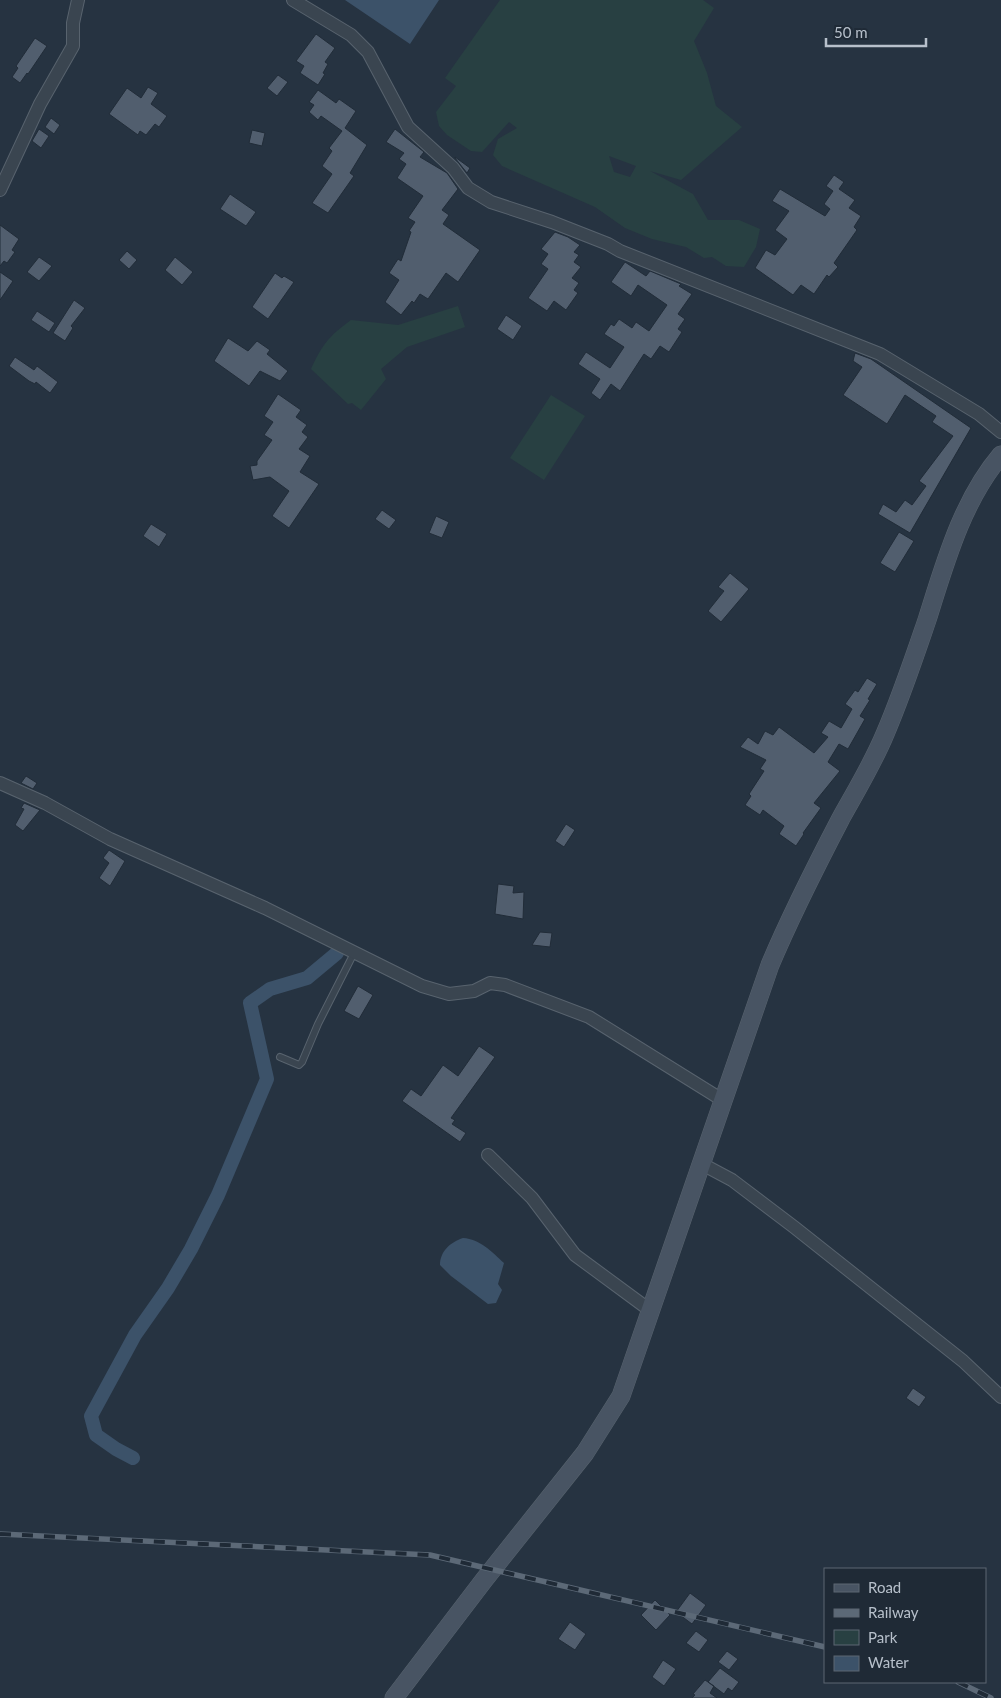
<svg xmlns="http://www.w3.org/2000/svg" width="1001" height="1698" viewBox="0 0 1001 1698" font-family="Lato,sans-serif">
<rect width="100%" height="100%" fill="#263341"/>
<path fill="#284042" fill-rule="evenodd" d="M500 0H703L714 8 694 41 707 73 716 106 742 127 681 180 650 171 693 194 708 220H739L760 229 756 247 744 267 726 266 712 257 704 258 686 247 652 239 625 228 595 207 502 166 493 155 498 139 517 128 509 122 482 152 471 151 447 135 439 126 436 112 456 86 445 78ZM609 156 636 166 630 177 614 172Z
M458 306 465 327 407 347 381 369 386 379 361 410 352 403 348 404 311 369C322 345 329 336 351 320L398 325Z
M551 395 585 416 544 480 510 458Z"/>
<path fill="#3c5269" d="M345 0H439L410 44Z
M463 1238C480 1239 492 1252 504 1263L498 1284 502 1290 496 1303 488 1304 451 1276 440 1265C440 1251 451 1242 463 1238Z"/>
<g fill="none" stroke-linecap="round" stroke-linejoin="round">
<path stroke="#3c5269" stroke-width="14" d="M133 1458 116 1449 96 1435 91 1416 135 1335 168 1288 191 1249 218 1195 267 1079 250 1003 270 989 307 978 337 953"/>
</g>
<path fill="#515e6e" stroke="#212c38" d="M316 34 335 48 325 62 328 64 323 73 325 74 318 85 300 73 304 66 296 61Z
M35 38 47 46 28 74 27 73 20 83 12 77 18 68 16 66Z
M278 75 288 82 277 96 267 88Z
M148 87 158 93 151 104 167 116 159 127 155 124 146 135 140 131 138 135 109 114 127 88 141 98Z
M318 90 336 103 339 99 356 111 345 128 367 145 350 173 354 176 328 213 312 203 332 174 322 166 332 151 329 148 342 131 321 116 318 120 309 112 314 105 309 102Z
M51 118 60 125 54 134 45 127Z
M39 129 49 136 41 148 32 141Z
M395 129 424 152 420 157 447 173 458 189 442 210 449 215 443 224 480 250 458 282 446 273 428 299 420 294 414 303 412 301 401 315 385 302 399 280 389 273 398 259 401 261 411 232 409 231 415 222 408 218 423 196 397 178 406 164 399 159 404 153 386 142Z
M252 130 265 133 262 146 249 143Z
M455 157 470 168 467 173 455 158Z
M834 175 844 182 839 189 855 200 849 208 861 216 854 227 857 230 834 263 838 267 829 277 827 275 814 294 801 285 793 295 755 268 766 250 775 255 787 239 775 230 789 211 772 201 780 189 825 216 830 209 824 204 833 191 826 186Z
M230 194 256 212 246 226 220 209Z
M0 225 19 239 12 250 15 252 7 263 4 261 0 266Z
M555 232 568 237 580 245 574 252 579 255 574 262 581 267 572 278 579 283 574 290 578 293 566 310 554 301 547 311 528 298 548 269 541 264 548 254 541 249Z
M127 251 137 260 129 269 119 260Z
M39 257 52 266 39 281 27 272Z
M175 257 193 272 182 285 165 270Z
M625 262 646 276 650 271 681 284 679 286 692 294 678 314 685 319 678 329 682 332 669 352 660 346 651 359 644 354 620 391 611 384 600 400 591 393 600 379 578 364 586 352 610 368 624 347 604 334 611 324 614 326 619 319 632 328 636 322 649 331 667 305 638 285 631 296 611 282Z
M0 272 13 281 0 300Z
M275 273 282 278 284 276 294 282 268 319 252 307Z
M74 300 85 308 71 326 73 328 65 341 53 333Z
M37 311 55 323 49 332 31 320Z
M506 315 522 326 513 340 497 329Z
M228 338 248 351 257 341 270 350 267 354 288 371 280 381 260 371 249 386 214 361Z
M855 353 871 359 971 428 910 533 878 514 883 504 896 512 905 500 912 505 926 486 919 481 953 436 932 422 936 416 905 395 887 424 843 395 862 367 853 361Z
M15 357 34 370 37 366 58 382 50 393 36 382 35 384 29 381 9 366Z
M278 394 301 410 296 417 307 425 302 432 308 437 299 449 310 456 300 472 319 484 289 528 272 516 289 491 270 477 253 480 250 466 257 465V461L272 440 264 435 273 422 264 416Z
M382 510 396 520 389 529 375 519Z
M436 516 449 522 442 538 429 533Z
M151 524 167 534 159 547 143 536Z
M899 532 914 541 895 572 880 563Z
M730 573 749 589 721 622 708 611 724 591 718 587Z
M867 678 877 684 868 699 870 700 860 716 865 719 848 749 839 744 828 762 840 771 814 803 821 808 803 833 804 834 796 846 779 834 784 826 763 810 760 815 745 805 751 796 749 794 764 771 760 769 766 760 740 747 748 737 758 744 765 731 773 735 779 727 814 753 828 737 821 733 829 721 841 728 852 709 845 704 855 690 858 692Z
M26 776 37 783 33 789 21 783Z
M24 803 40 810 23 831 15 825 24 809 21 808Z
M566 824 575 830 564 847 555 841Z
M109 850 125 861 110 886 99 878 109 863 103 858Z
M498 884 514 886 513 893 524 892 523 919 495 914Z
M540 932 552 933 550 947 532 945Z
M358 986 373 995 359 1019 344 1011Z
M479 1046 495 1057 451 1118 455 1120 452 1124 466 1133 460 1142 402 1101 411 1089 421 1096 443 1065 458 1076Z
M913 1388 926 1397 919 1407 906 1398Z
M690 1593 706 1605 692 1624 676 1612Z
M655 1600 670 1615 656 1630 641 1615Z
M570 1622 586 1634 575 1650 558 1639Z
M696 1631 708 1640 699 1652 686 1643Z
M727 1651 738 1659 729 1670 718 1662Z
M663 1660 676 1669 664 1686 652 1677Z
M720 1668 739 1682 732 1691 728 1688 724 1694 708 1682Z
M705 1680 714 1686 710 1693 717 1698H692L695 1695 693 1694Z"/>
<g fill="none" stroke-linecap="round" stroke-linejoin="round">
<g stroke="#58636e" stroke-width="8">
<path id="lane" d="M280 1057 299 1065 302 1062 318 1024 354 953"/>
</g>
<g stroke="#58636e" stroke-width="14">
<path id="street" d="M293 0 351 35 368 52 408 127 453 168 468 188 491 202 552 222 608 244 620 251 880 354 979 414 1001 432
M0 190 40 104 73 46V23L78 0
M0 783 45 803 110 839 265 908 422 986 449 994 474 991 490 983 505 985 589 1017 724 1101
M488 1155 532 1198 575 1255 651 1311
M702 1164 732 1180 794 1227 963 1361 1001 1397"/>
</g>
<g stroke="#58636e" stroke-width="19">
<path id="secondary" d="M394 1698 484 1580 585 1453 621 1396 770 965C791 915 816 866 841 818 856 791 873 763 885 734 901 697 914 658 927 620 945 563 962 501 1001 455"/>
</g>
<use href="#lane" stroke="#3a4550" stroke-width="6"/>
<use href="#street" stroke="#3a4550" stroke-width="12"/>
<use href="#secondary" stroke="#485463" stroke-width="18"/>
<g stroke="#5c6977" stroke-width="5.5">
<path id="rail" d="M0 1534 430 1555 825 1647
M958 1682 991 1698"/>
</g>
<use href="#rail" stroke="#1f2a36" stroke-width="4" stroke-dasharray="11" stroke-linecap="butt"/>
</g>
<rect x="824" y="1568" width="162" height="115" fill="#1f2a36" stroke="#5c6672"/>
<rect x="834" y="1584" width="25" height="8" fill="#485463" stroke="#5c6672"/>
<text x="868" y="1593" font-size="15" fill="#b7c0cb">Road</text>
<rect x="834" y="1609" width="25" height="8" fill="#5c6977" stroke="#5c6672"/>
<text x="868" y="1618" font-size="15" fill="#b7c0cb">Railway</text>
<rect x="834" y="1630" width="25" height="15" fill="#284042" stroke="#5c6672"/>
<text x="868" y="1643" font-size="15" fill="#b7c0cb">Park</text>
<rect x="834" y="1656" width="25" height="15" fill="#3c5269" stroke="#5c6672"/>
<text x="868" y="1668" font-size="15" fill="#b7c0cb">Water</text>
<path d="M826 38v8h100v-8" fill="none" stroke="#b7c0cb" stroke-width="2.5"/>
<text x="834" y="38" font-size="15" fill="#b7c0cb" stroke="#1f2a36" stroke-width="4" paint-order="stroke">50 m</text>
</svg>
